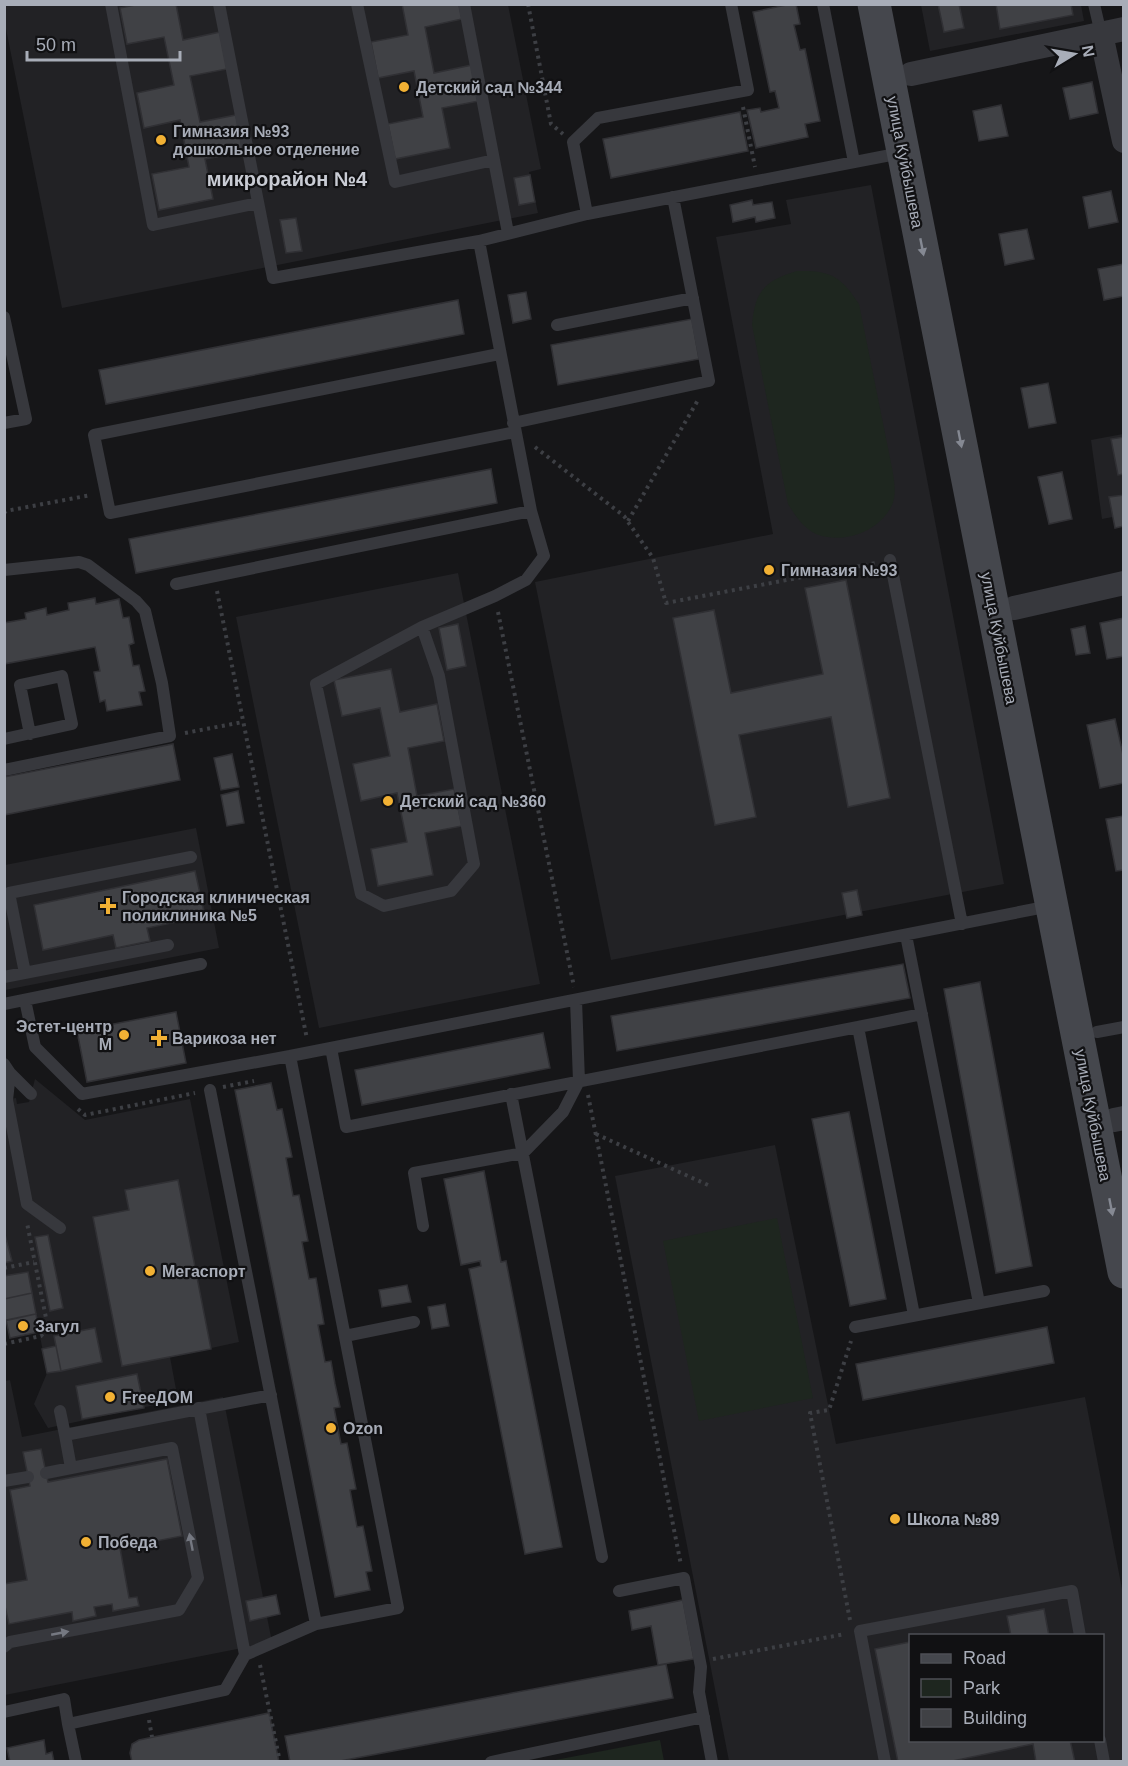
<svg xmlns="http://www.w3.org/2000/svg" width="1128" height="1766" viewBox="0 0 1128 1766" font-family="Helvetica,sans-serif">
<rect width="100%" height="100%" fill="#161618"/>
<path fill="#222225" fill-rule="evenodd" d="M4 5H508L541 169 529 172 538 213 62 308 5 24Z
M921 5H1081L1084 21 930 51Z
M871 185 1004 884 611 960 535 582 773 534 716 237 791 224 786 200Z
M1123 434V515L1102 519 1091 440Z
M458 573 540 984 319 1028 236 617Z
M196 828 219 948 5 990V865Z
M35 1079 85 1120 190 1099 239 1342 170 1357 178 1400 48 1428 34 1404 47 1373 36 1315 5 1321V1100L16 1098 17 1104 29 1102Z
M775 1145 836 1444 1085 1397 1123 1594V1761H729L615 1176ZM910 1636H1102V1740H910Z
M10 1380 22 1437 223 1397 272 1642 5 1695V1381Z"/>
<path fill="#1e261f" d="M797 271C830 270 841 276 859 304L892 468C894 479 897 494 892 505 880 531 844 545 816 534 803 528 795 515 788 504L752 325C755 291 764 281 797 271Z
M777 1218 813 1398 699 1421 663 1241Z
M660 1740 664 1761H550Z"/>
<path fill="#404145" stroke="#303034" stroke-width="1.5" d="M140 4H176L183 40 220 32 227 69 190 76 200 122 236 115 243 152 205 159 213 199 159 210 152 174 189 167 180 120 144 128 137 93 174 85 164 37 127 44 120 8Z
M402 4H459L462 19 425 27 434 73 472 65 479 101 442 108 450 148 395 159 388 124 423 117 414 71 378 78 371 42 408 35Z
M791 4H796L800 24 794 25 800 50 805 49 820 121 805 124 808 137 756 148 747 110 760 108 761 112 779 108 775 91 770 92 753 12Z
M938 4H959L964 28 944 32Z
M996 4H1071L1073 15 1000 29Z
M1092 82 1098 113 1070 119 1063 88Z
M1001 105 1008 136 979 141 973 111Z
M740 112 748 151 611 178 603 139Z
M530 175 535 202 519 205 514 178Z
M1111 191 1118 222 1089 228 1083 197Z
M752 200 753 205 772 202 775 218 756 222 755 217 733 222 730 205Z
M296 218 302 251 286 253 280 220Z
M1027 229 1034 259 1005 265 999 234Z
M1124 264V296L1104 300 1098 269Z
M526 292 531 319 513 323 508 295Z
M458 300 464 334 106 404 99 370Z
M692 319 699 359 558 385 551 345Z
M1048 383 1056 423 1029 428 1021 388Z
M1124 437V474L1118 475 1111 439Z
M491 469 497 503 136 573 129 539Z
M1062 472 1072 519 1049 524 1038 477Z
M1124 495V526L1115 528 1109 497Z
M846 580 890 798 848 807 831 717 739 735 756 817 715 825 673 618 714 610 731 693 823 674 805 588Z
M95 598 96 604 119 599 123 618 129 617 134 643 129 645 133 666 139 665 145 691 139 692 142 705 107 711 105 700 100 702 94 672 100 671 95 647 4 664V623L26 619 25 613 46 608 47 615 69 610 68 603Z
M1124 618V656L1107 659 1100 623Z
M458 624 466 666 447 670 439 628Z
M1085 626 1090 653 1076 655 1071 629Z
M391 669 400 712 437 704 444 741 408 748 417 796 454 789 462 826 425 833 433 875 378 886 371 849 407 842 397 793 361 801 353 764 390 756 380 708 342 716 334 680Z
M1115 719 1124 759V783L1100 788 1087 725Z
M173 744 180 780 4 815V777Z
M232 754 239 787 221 790 214 758Z
M238 791 244 823 227 826 221 795Z
M1124 816V870L1116 871 1106 819Z
M195 871 205 916 147 928 150 941 116 948 113 935 43 950 34 905Z
M857 890 862 915 847 918 842 893Z
M903 964 910 998 617 1051 611 1016Z
M980 982 1032 1266 996 1273 944 989Z
M176 1012 186 1063 87 1082 77 1031Z
M543 1033 550 1068 362 1105 355 1070Z
M271 1083 277 1110 282 1109 292 1157 286 1158 293 1196 299 1195 308 1241 302 1242 309 1279 316 1278 324 1324 318 1325 325 1362 331 1361 335 1384 340 1407 334 1408 341 1444 347 1443 356 1489 350 1490 357 1527 363 1526 372 1571 366 1572 370 1590 335 1597 235 1090Z
M849 1112 886 1299 850 1306 812 1119Z
M484 1171 501 1262 506 1261 562 1547 525 1554 469 1269 481 1266 480 1261 461 1265 444 1179Z
M178 1180 211 1349 122 1366 93 1217 129 1210 125 1190Z
M4 1231 12 1261 4 1263Z
M48 1235 63 1308 50 1311 35 1237Z
M28 1272 32 1293 4 1299V1276Z
M407 1285 411 1302 382 1307 379 1290Z
M32 1293 36 1314 4 1321V1299Z
M445 1304 449 1326 432 1329 428 1307Z
M36 1314 39 1332 10 1338 6 1320Z
M1047 1327 1054 1363 863 1400 856 1364Z
M95 1328 102 1362 61 1371 54 1336Z
M56 1346 61 1371 47 1373 42 1349Z
M137 1374 144 1408 82 1419 76 1386Z
M41 1449 48 1482 167 1459 182 1536 120 1548 129 1598 137 1597 139 1606 113 1611 112 1604 94 1607 96 1616 73 1621 72 1612 9 1624 4 1602V1584L27 1580 10 1490 30 1486 23 1452Z
M276 1595 280 1614 250 1621 246 1601Z
M683 1600 694 1659 658 1665 651 1626 632 1630 629 1611Z
M1044 1609 1049 1636H1011L1007 1616Z
M910 1642V1740H1070L1075 1762H1036L1033 1744 948 1762H898L875 1649Z
M666 1664 673 1698 335 1762H290L285 1736Z
M269 1713 279 1762H132L130 1753 132 1744 139 1740Z
M44 1740 46 1754 52 1752 54 1762H10L7 1748Z"/>
<g fill="none" stroke-linecap="round" stroke-linejoin="round">
<path stroke="#3d3f44" stroke-width="4" stroke-dasharray="3 4.5" stroke-linecap="butt" d="M528 4 551 124 563 134
M743 107 755 167
M535 447 624 516 653 558 666 603 876 563
M4 513 6 511 91 495
M628 521 698 400
M217 591 307 1039
M498 612 574 987
M185 733 243 722
M223 1087 254 1081
M588 1095 681 1565
M78 1109 85 1115 195 1093
M596 1134 710 1186
M4 1268 34 1262
M4 1344 41 1336 48 1328 27 1223
M850 1620 810 1413 829 1410 851 1341
M713 1659 845 1634
M260 1665 280 1762
M149 1720 152 1737"/>
<path stroke="#37383d" stroke-width="12" d="M111 4 153 225 258 203
M219 4 273 278 479 241 587 214 901 153
M357 4 395 182 494 160
M464 4 508 233
M823 4 854 162
M1094 4 1101 34
M587 214 573 142 598 118 748 90 731 4
M4 317 26 419 4 423
M557 325 693 298
M499 354 94 435 110 513 515 432
M513 423 709 381 673 197
M890 560 962 924
M4 570 79 562 88 565 136 601 145 611 162 683 170 736 4 770
M176 584 531 511
M422 627 439 676 474 864 451 891 384 906 361 894 316 684 422 627 495 596 526 580 544 556 531 511 479 241
M4 739 72 724 62 676 20 685 30 734
M906 935 979 1303
M25 973 9 893 191 857
M4 977 168 945
M25 1000 35 1047 82 1094 290 1056
M4 1004 201 964
M858 1027 922 1014
M1097 1032 1124 1027
M331 1048 346 1127 858 1027 914 1315
M4 1064 10 1073 31 1094
M10 1073 7 1100 27 1204 60 1228
M210 1090 316 1624 398 1608 290 1056 1050 906
M511 1094 602 1557
M423 1226 414 1173 523 1153 563 1112 579 1081 576 1000
M855 1327 1044 1291
M345 1336 414 1322
M60 1411 65 1435
M71 1468 65 1435 271 1395
M4 1481 28 1477
M619 1591 684 1578 701 1667 699 1692 712 1762
M4 1647 10 1642 179 1610 198 1578 172 1448 46 1473
M245 1655 316 1624
M4 1712 64 1699 68 1724
M1100 1740 1104 1762
M76 1762 68 1724 225 1690 245 1655 199 1408
M491 1762 704 1717
M885 1762 860 1631 1072 1591 1080 1636"/>
<path stroke="#37383d" stroke-width="24" d="M1101 34 1124 141
M911 74 1124 29
M1014 608 1124 583
M1114 1120 1124 1118"/>
<path stroke="#45474d" stroke-width="33" d="M874 4 1124 1272"/>
</g>
<defs><path id="oneway-solid" d="M-6-.8H1V-3.2L6.5 0L1 3.2V.8H-6Z" transform="scale(1.5)"/></defs>
<g fill="#858993">
<use href="#oneway-solid" transform="translate(922 247) rotate(79)"/>
<use href="#oneway-solid" transform="translate(960 439) rotate(79)"/>
<use href="#oneway-solid" transform="translate(1111 1207) rotate(79)"/>
</g>
<g fill="#757881">
<use href="#oneway-solid" transform="translate(191 1542) rotate(-101)"/>
<use href="#oneway-solid" transform="translate(60 1633) rotate(-11)"/>
</g>
<g fill="#f2b134" stroke="#111113" stroke-width="2">
<circle cx="404" cy="87" r="6"/>
<circle cx="161" cy="140" r="6"/>
<circle cx="769" cy="570" r="6"/>
<circle cx="388" cy="801" r="6"/>
<path d="M105 897h6v6h6v6h-6v6h-6v-6h-6v-6h6z"/>
<circle cx="124" cy="1035" r="6"/>
<path d="M156 1029h6v6h6v6h-6v6h-6v-6h-6v-6h6z"/>
<circle cx="150" cy="1271" r="6"/>
<circle cx="23" cy="1326" r="6"/>
<circle cx="110" cy="1397" r="6"/>
<circle cx="331" cy="1428" r="6"/>
<circle cx="895" cy="1519" r="6"/>
<circle cx="86" cy="1542" r="6"/>
</g>
<g text-anchor="middle" dominant-baseline="central" stroke-width="4.5" stroke-linejoin="round" paint-order="stroke">
<g font-size="16" font-weight="bold" fill="#a8adb8" stroke="#111113" text-anchor="start">
<text x="416" y="87">Детский сад №344</text>
<text x="173" y="131">Гимназия №93<tspan x="173" dy="18">дошкольное отделение</tspan></text>
<text x="781" y="570">Гимназия №93</text>
<text x="400" y="801">Детский сад №360</text>
<text x="122" y="897">Городская клиническая<tspan x="122" dy="18">поликлиника №5</tspan></text>
<text x="112" y="1026" text-anchor="end">Эстет-центр<tspan x="112" dy="18">М</tspan></text>
<text x="172" y="1038">Варикоза нет</text>
<text x="162" y="1271">Мегаспорт</text>
<text x="35" y="1326">Загул</text>
<text x="122" y="1397">FreeДОМ</text>
<text x="343" y="1428">Ozon</text>
<text x="907" y="1519">Школа №89</text>
<text x="98" y="1542">Победа</text>
</g>
<g font-size="16" fill="#a8adb8" stroke="#111113">
<text transform="translate(905 162) rotate(79)">улица Куйбышева</text>
<text transform="translate(999 638) rotate(79)">улица Куйбышева</text>
<text transform="translate(1093 1115) rotate(79)">улица Куйбышева</text>
</g>
<g font-size="20" font-weight="bold" fill="#c9ccd4" stroke="#111113">
<text x="287" y="179">микрорайон №4</text>
</g>
</g>
<rect width="1128" height="1766" fill="none" stroke="#a8adb8" stroke-width="12"/>
<rect x="909" y="1634" width="195" height="108" fill="#111113" stroke="#4d4f55" stroke-width="1.5"/>
<rect x="921" y="1654" width="30" height="9" fill="#45474d" stroke="#4d4f55" stroke-width="1.5"/>
<text x="963" y="1664" font-size="18" fill="#a8adb8">Road</text>
<rect x="921" y="1679" width="30" height="18" fill="#1e261f" stroke="#4d4f55" stroke-width="1.5"/>
<text x="963" y="1694" font-size="18" fill="#a8adb8">Park</text>
<rect x="921" y="1709" width="30" height="18" fill="#404145" stroke="#4d4f55" stroke-width="1.5"/>
<text x="963" y="1724" font-size="18" fill="#a8adb8">Building</text>
<g transform="translate(1074 54) rotate(79)" stroke="#111113" stroke-width="4.5" paint-order="stroke">
<path d="M0-4.5L10 22L0 15L-10 22Z" fill="#a8adb8"/>
<text y="-9" font-size="16" font-weight="bold" text-anchor="middle" fill="#a8adb8">N</text>
</g>
<path d="M27 51v9h153v-9" fill="none" stroke="#a8adb8" stroke-width="3"/>
<text x="36" y="51" font-size="18" fill="#a8adb8" stroke="#111113" stroke-width="4.5" paint-order="stroke">50 m</text>
</svg>
